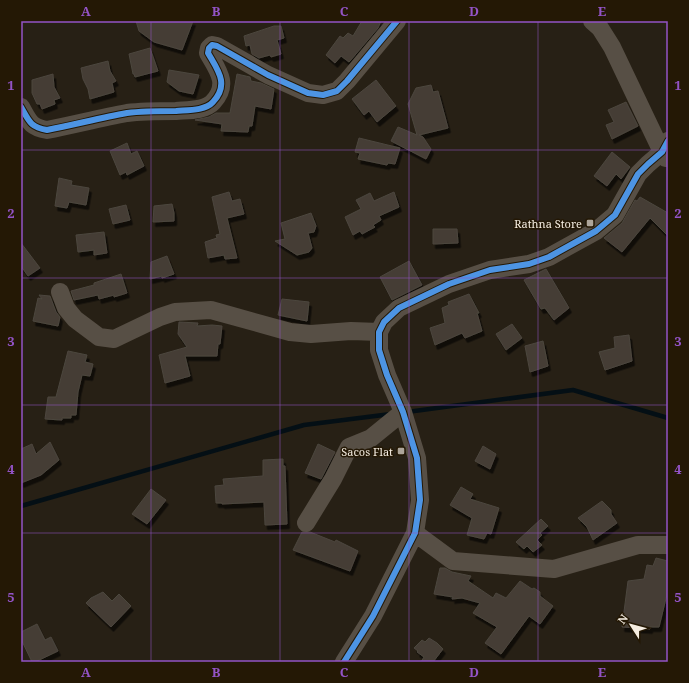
<svg xmlns="http://www.w3.org/2000/svg" width="689" height="683" viewBox="0 0 689 683" font-family="'Noto Serif',serif">
<defs>
<filter id="shadow"><feDropShadow dx="2.5" dy="4.5" stdDeviation="0" flood-color="#0009"/></filter>
</defs>
<rect width="100%" height="100%" fill="#272015"/>
<g fill="none" stroke-linecap="round" stroke-linejoin="round">
<path stroke="#040f15" stroke-width="4.5" d="M407 412 573 390 668 418
M21 506 304 425 391 414"/>
</g>
<path fill="#443e35" stroke="#4c463e" filter="url(#shadow)" d="M136 21H193L182 50 154 42 139 31Z
M362 21H381L378 28 350 61 349 62 341 56 335 63 326 55 340 36 343 38 348 33 353 36Z
M274 26H281L284 38 277 40 281 54 271 57 270 55 259 58 252 54 250 45 246 46 244 36Z
M150 48 158 71 135 77 134 74H133L129 54Z
M108 61 110 71 116 81 112 83 114 92 90 99 88 89 83 79 81 68Z
M169 70 199 75 193 94 179 91 167 82Z
M53 74 54 87 60 98 54 100 55 104 42 109 40 104H37L32 93V80Z
M237 74 250 77 251 81 261 83 274 89 271 109 255 106 252 126H249L248 132 221 131 222 124 195 120 209 117 216 113H230Z
M376 80 396 106 377 122 369 111 364 115 352 99Z
M431 85 433 92 438 91 448 128 419 135 423 137 431 149 426 159 391 141 398 127 417 135 408 104 416 88Z
M626 102 638 126 612 139 606 125 614 122 608 110Z
M359 138 400 148 395 164 388 163 387 165 358 159 360 153 355 152Z
M127 143 131 154 137 151 144 166 127 175 126 172 120 175 110 151Z
M612 152 630 167 621 179 616 174 607 186 594 176Z
M59 178 72 181 71 185 89 188 86 205 69 202 67 208 55 206Z
M229 192 232 201 240 199 244 214 227 218 237 258 225 259 224 255 208 258 205 242 217 238 216 235 220 234 212 197Z
M394 192 399 207 379 216 381 220 373 225 375 227 362 234 360 231 353 235 345 217 361 209 356 200 370 193 374 201Z
M640 197 668 213V236L650 218 622 252 604 238 622 223 635 200 637 201Z
M172 204 174 213V221L153 222 154 206Z
M126 205 130 220 113 224 109 209Z
M311 213 316 226 314 232 308 233 312 248 309 252 297 255 275 241 285 239 281 223Z
M433 229H457L458 243 433 244Z
M104 232 107 253 94 255V250L78 252 76 235Z
M21 243 40 268 28 276 21 266Z
M167 256 174 274 162 278V276L150 279 151 262Z
M409 261 422 285 392 300 380 277Z
M546 269 569 308 554 320 545 308 541 309 524 280Z
M121 274 127 293 114 297V295L99 299 98 295 74 300 71 291 94 285V283Z
M469 294 479 313H477L482 331 465 338 462 333 435 345 430 328 445 323 442 308 449 305 448 302Z
M39 295 50 296 56 312 60 317 58 326 33 321 38 298 42 299Z
M282 299 309 302 307 321 278 315Z
M179 322 198 323 197 326 212 325 222 326 220 344H218L217 356H185L190 376 165 383 159 355 187 347 178 334Z
M512 324 522 338 506 350 496 334Z
M629 335 632 361 605 370 599 352 615 348 614 337Z
M543 341 548 366 530 372 525 346Z
M68 351 87 355 85 362 93 364 90 376 82 375 78 392 76 415H71V418H62V420L45 419 48 397H56Z
M50 442 59 460 41 475 21 483V449L32 444 36 454Z
M318 444 335 452 321 479 305 473Z
M483 446 496 454 490 469 475 461Z
M283 459V466H285L287 524 265 525 264 502 222 504V503H216L215 486 224 485 223 479 263 476V460Z
M461 487 473 494 470 499 499 508 491 534 487 533 484 539 467 535 472 518 450 505Z
M151 489 166 500 147 524 132 514Z
M602 501 611 510V514L617 523 593 540 587 527 578 518Z
M541 519 548 526 540 533 542 535 537 540 542 545 533 552 527 546 524 549 516 542Z
M302 532H310L335 542 336 540 358 551 350 571 293 550Z
M656 558 668 561V590L659 627H650V629L622 627 628 581 644 579 647 565 653 566Z
M440 568H445L452 572 471 576 468 581 493 598 496 593 506 598 520 581 532 589 534 588 540 592V596L553 606 540 624 529 616 501 654 485 643 497 627 473 613 480 603 462 598 452 599 453 597 434 594Z
M103 592 112 601 119 594 131 606 111 627 86 603 91 598Z
M37 624 45 640 51 637 58 651 35 662H32L21 639V632Z
M429 638 437 643 443 649 433 662H421L424 657 417 652 418 651 414 648 422 640 425 642Z"/>
<g fill="none" stroke-linecap="round" stroke-linejoin="round">
<path stroke="#574f45" stroke-width="18" d="M592 21 600 28 612 47 662 152 666 158
M21 107C29 121 30 127 47 130 73 125 100 118 127 113 143 111 160 111 176 111 187 110 205 111 213 102 230 84 217 69 208 53L209 48 212 45 217 46 268 75 308 93 323 95 337 91 347 81 397 21
M60 292 66 308 75 319 99 337 114 339 160 317 175 312 211 310 290 332 311 334 351 331 379 332
M306 523 333 479 349 447 371 438 403 412
M415 533 453 561 554 569 638 545H668
M344 662 373 616 415 533 420 500 417 458 403 412 387 375 379 350V332L384 322 399 308 449 284 490 270 529 264 549 257 596 231 615 215 638 174 648 164 662 152 668 141"/>
<g stroke="#241805" stroke-width="8">
<path id="cycleway" d="M21 107C29 121 30 127 47 130 73 125 100 118 127 113 143 111 160 111 176 111 187 110 205 111 213 102 230 84 217 69 208 53L209 48 212 45 217 46 268 75 308 93 323 95 337 91 347 81 397 21
M344 662 373 616 415 533 420 500 417 458 403 412 387 375 379 350V332L384 322 399 308 449 284 490 270 529 264 549 257 596 231 615 215 638 174 648 164 662 152 668 141"/>
</g>
<use href="#cycleway" stroke="#4d94e3" stroke-width="6"/>
</g>
<path fill="none" stroke="#9353c6" stroke-width="1" stroke-opacity="0.55" d="M151 21V662M280 21V662M409 21V662M538 21V662M21 150H668M21 278H668M21 405H668M21 533H668"/>
<g fill="#ada59a" stroke="#241805" stroke-width="1.5">
<rect x="586" y="219" width="8" height="8" rx="2"/>
<rect x="397" y="447" width="8" height="8" rx="2"/>
</g>
<g text-anchor="middle" dominant-baseline="central" stroke-width="3" stroke-linejoin="round" paint-order="stroke">
<g font-size="11" fill="#f5ede1" stroke="#241805" text-anchor="end">
<text x="582" y="223">Rathna Store</text>
<text x="393" y="451">Sacos Flat</text>
</g>
</g>
<rect width="689" height="683" fill="none" stroke="#241805" stroke-width="44"/>
<g transform="translate(631 625) rotate(306)" stroke="#241805" stroke-width="3" paint-order="stroke">
<path d="M0-3L7 15L0 10L-7 15Z" fill="#f5ede1"/>
<text y="-6" font-size="11" font-weight="bold" text-anchor="middle" fill="#f5ede1">N</text>
</g>
<rect x="22" y="22" width="645" height="639" fill="none" stroke="#9353c6" stroke-width="1.5"/>
<g font-size="13" text-anchor="middle" font-weight="bold" fill="#9353c6">
<text x="86" y="16">A</text>
<text x="216" y="16">B</text>
<text x="344" y="16">C</text>
<text x="474" y="16">D</text>
<text x="602" y="16">E</text>
<text x="11" y="90">1</text>
<text x="678" y="90">1</text>
<text x="11" y="218">2</text>
<text x="678" y="218">2</text>
<text x="11" y="346">3</text>
<text x="678" y="346">3</text>
<text x="11" y="474">4</text>
<text x="678" y="474">4</text>
<text x="11" y="602">5</text>
<text x="678" y="602">5</text>
<text x="86" y="677">A</text>
<text x="216" y="677">B</text>
<text x="344" y="677">C</text>
<text x="474" y="677">D</text>
<text x="602" y="677">E</text>
</g>
</svg>
